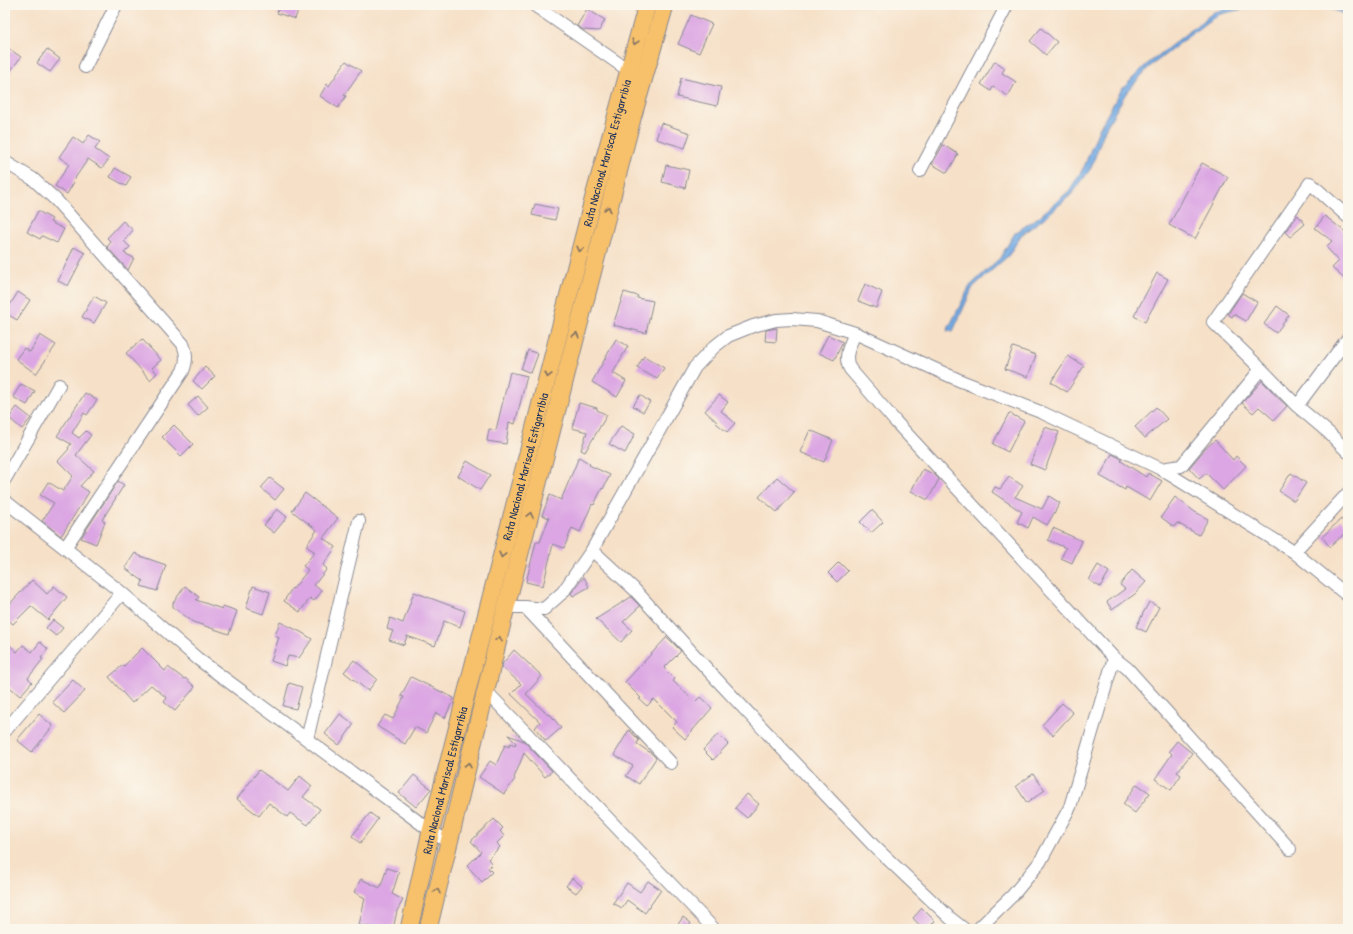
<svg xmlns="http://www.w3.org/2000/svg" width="1353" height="934" viewBox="0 0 1353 934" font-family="'Patrick Hand',sans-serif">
<rect width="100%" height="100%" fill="#fbf7ec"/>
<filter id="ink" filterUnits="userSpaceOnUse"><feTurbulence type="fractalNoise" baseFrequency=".025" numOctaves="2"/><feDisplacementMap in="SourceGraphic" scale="8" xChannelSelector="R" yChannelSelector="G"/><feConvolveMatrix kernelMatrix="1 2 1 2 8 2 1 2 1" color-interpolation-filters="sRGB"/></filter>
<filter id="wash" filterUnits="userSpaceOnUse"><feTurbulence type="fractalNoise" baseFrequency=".012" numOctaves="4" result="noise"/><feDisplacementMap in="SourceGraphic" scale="16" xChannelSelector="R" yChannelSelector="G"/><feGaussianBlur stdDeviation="0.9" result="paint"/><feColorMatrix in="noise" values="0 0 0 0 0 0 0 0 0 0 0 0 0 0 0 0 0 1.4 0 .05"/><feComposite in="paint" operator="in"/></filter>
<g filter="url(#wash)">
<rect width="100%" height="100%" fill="#f6e0c7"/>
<path fill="#75abe3" stroke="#486da0" d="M1241 5H1261L1220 14 1207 22 1148 68 1126 93 1105 129 1091 168 1073 193 1044 218 1021 235 1009 255 973 287 953 331H947L970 286 1000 258 1015 233 1040 216 1069 191 1084 167 1099 129 1122 89 1145 66 1214 12Z
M1322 5H1336L1348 10V16Z"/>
<g id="blocks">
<path fill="#dba6e3" d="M280 5H300L295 19 277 13Z
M587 9 605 20 599 31 584 30 577 26Z
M691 15 712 24 699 53 678 44Z
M1041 28 1057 42 1046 55 1030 41Z
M5 46 21 57 5 78Z
M47 49 60 59 50 72 37 63Z
M346 61 361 71 344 95 346 96 338 108 320 96 327 84 329 86Z
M995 61 1005 68 1002 73 1016 82 1008 96 993 87 991 91 981 84Z
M681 78 721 87 717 106 677 97Z
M661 123 690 133 685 148 656 139Z
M89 135 100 142 95 149 109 159 102 168 88 159 73 181 74 182 67 194 55 186 69 164 59 157 73 137 83 144Z
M943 145 958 154 947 173 932 164Z
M1202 163 1228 177 1195 239 1169 225Z
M666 165 689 170 685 188 662 182Z
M115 168 131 177 126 186 110 177Z
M535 204 558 209 555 220 532 215Z
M38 211 52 219 50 222 64 229 57 243 42 236 40 239 27 232Z
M1298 215 1305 224 1290 237 1285 232Z
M1325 216 1348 234V282L1332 268 1339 261 1326 247 1332 241 1315 228Z
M123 221 133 230 124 241 130 247 124 253 134 258 128 270 107 247 111 242 107 238Z
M74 247 85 253 68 286 58 281Z
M1157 273 1168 279 1145 322 1134 316Z
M865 284 882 292 876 308 858 301Z
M18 292 30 300 17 320 5 313Z
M624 292 638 296 637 298 653 301 646 333 613 325Z
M1242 293 1257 302 1246 321 1234 314 1232 317 1228 314Z
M94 296 106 303 94 323 82 317Z
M1277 306 1289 315 1276 333 1264 324Z
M777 328 776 342 765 341 766 330Z
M40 335 56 345 36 374 16 359 24 348 30 352Z
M828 335 843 342 834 360 819 353Z
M142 339 161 360 152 368 157 373 150 380 126 353Z
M616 339 628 346 613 373 626 381 617 397 592 382Z
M1013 347 1036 355 1028 377 1005 369Z
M528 350 538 354 531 373 521 369Z
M644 356 664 368 657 379 637 368Z
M1068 356 1084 366 1067 392 1051 382Z
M205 367 215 376 202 389 193 381Z
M510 372 527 376 515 424 509 422 506 444 487 441 489 429 496 430Z
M1262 381 1273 392H1272L1287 406 1274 420 1259 407 1253 413 1242 403Z
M21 384 35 391 27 405 13 397Z
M85 393 97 400 87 415 84 413 72 433 79 438 86 431 91 435 76 455 94 471 80 486 89 492 61 536 42 521 54 503 40 495 48 482 63 491 73 476 58 461 69 449 68 448 71 444 57 436Z
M640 395 650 402 643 412 633 406Z
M719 395 728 402 721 411 735 423 727 432 716 423 717 422 705 411Z
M198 396 208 407 198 416 188 405Z
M579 403 597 408V410L607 415 585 452 581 450 587 432 572 428Z
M17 407 31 418 22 429 9 418Z
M1156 407 1167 419 1145 438 1135 427Z
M1009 413 1024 421 1008 452 993 444Z
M174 425 193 444 181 456 162 437Z
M621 426 635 434 625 453 609 444Z
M1045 427 1059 432 1045 470 1030 464Z
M810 430 833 440 824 462 800 452Z
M1215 440 1233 460 1236 456 1246 466 1223 490 1206 473 1199 479 1189 468 1205 449Z
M1112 454 1122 459 1121 461 1146 477 1148 473 1162 481 1150 501 1126 487 1125 490 1100 476Z
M579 457 590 464 589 465 610 475 603 489 602 488 594 505 592 504 580 532 572 528 564 548 553 544 543 586 526 582 536 542H540L549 518 542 515 550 495 561 500Z
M467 461 490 475 480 490 458 476Z
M923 469 935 475 939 479 928 500 911 491Z
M1291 473 1306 483 1294 501 1279 491Z
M777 477 794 492 777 512 759 497Z
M1009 477 1023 486 1015 497 1042 509 1049 496 1060 503 1047 525 1033 517 1028 528 1017 522 1022 512 992 492 995 487 1000 489Z
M270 478 284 489 275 500 261 488Z
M118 481 124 485 102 520 105 522 96 544 81 538Z
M305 493 338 518 323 538 336 547 323 565 327 569 314 585 322 591 314 601 310 598 300 612 284 601 292 588 293 589 308 570 303 566 315 552 306 546 317 530 292 511Z
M1175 497 1195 512 1208 519 1199 535 1177 523 1174 527 1161 517Z
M277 509 287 517 274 533 264 525Z
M872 510 883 522 871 533 860 522Z
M1341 519 1348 527V530L1330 547 1322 537Z
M1053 528 1082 541 1072 563 1061 558 1066 548 1048 540Z
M135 553 140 556 166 565 157 591 141 586 143 581 125 568Z
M839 562 848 571 837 582 828 573Z
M1098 565 1109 572 1100 587 1089 580Z
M1132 570 1146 582 1135 594 1112 610 1107 602 1125 589 1120 585Z
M584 577 589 587 573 596 571 593Z
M32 580 47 594 54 586 67 597 48 620 31 606 13 624 5 617V609Z
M185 586 199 597 196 600 222 609 223 606 237 611 229 634 193 622 173 607V603Z
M253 586 270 592 263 614 246 608Z
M414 592 465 611 460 627 444 621 435 646 407 636 404 645 389 640 393 631 387 629 390 618 403 623Z
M631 597 640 606 623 622 632 630 621 642 596 619Z
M1149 602 1159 607 1146 632 1136 627Z
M53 620 63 628 56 636 46 628Z
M280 622 301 632 312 639 299 658 288 656 285 666 271 661 279 637 275 635Z
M667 637 681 651 664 668 675 679 673 681 695 702 700 697 712 708 685 739 672 727 677 722 654 699 647 706 639 699 641 698 625 682Z
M5 641 17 652 23 645 32 652 40 642 48 649 41 658 43 659 28 678 32 682 20 696 5 683V674L9 670 5 666Z
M142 648 165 671 168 667 184 679 185 678 195 687 175 711 164 702 167 698 151 685 132 703 109 677 123 665 124 666Z
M514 650 542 676 526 694 548 715 550 714 561 728 546 741 535 728 540 722 511 694 521 684 502 667 503 663Z
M354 660 377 679 368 691 344 672Z
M411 677 454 698 445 718 436 713 426 733 415 727 405 744 377 726 385 715 393 719 404 697 401 696Z
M73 680 85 691 64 713 52 702Z
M289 683 302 687 296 709 283 706Z
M1062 703 1073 713 1053 735 1042 725Z
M39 714 53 726 32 752 17 740Z
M340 714 354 724 339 745 325 734Z
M629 730 639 740 637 744 651 753 656 758 639 784 626 776 633 766 614 755Z
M718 734 728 744 713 760 703 750Z
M508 735 524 741 552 771 545 777 524 753 514 778 515 779 504 794 479 777 490 761 496 765 505 745 509 747 510 743 515 745 516 743Z
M1177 741 1192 753 1177 772 1181 775 1171 790 1155 779 1172 754 1169 751Z
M259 770 288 791 300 776 312 786 303 797 320 809 308 825 290 813 287 817 269 803 259 816 237 799Z
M1033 774 1045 790 1027 803 1016 786Z
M414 775 431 789 416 807 399 793Z
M1137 784 1150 793 1135 813 1123 804Z
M747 794 759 804 747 818 735 808Z
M370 813 378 819 360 843 352 836Z
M494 819 503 828 500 831 504 836 497 843 500 847 488 859 492 864 488 868 492 872 482 882 467 866 481 852 471 841Z
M387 868 399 872 392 894 403 900 397 911 393 929H379L359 925 365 898 354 892 361 879 380 888Z
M572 878 582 886 576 893 566 886Z
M648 881 661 890 645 913 627 900 622 908 613 903 627 883 640 892Z
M922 908 935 921 927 929H923L913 918Z
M683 917 691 923 687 929H675Z"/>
</g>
</g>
<g filter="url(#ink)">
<use href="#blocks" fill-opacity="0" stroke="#888892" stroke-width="1"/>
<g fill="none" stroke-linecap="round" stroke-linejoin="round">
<g stroke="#888892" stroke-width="14">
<path id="minor" d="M534 5 628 70
M85 67 116 5
M5 162 33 179 56 200 183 344C187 354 187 361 183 371L65 548
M920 171 1007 5
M1348 217 1310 183 1213 322 1261 369 1297 406 1329 433 1348 452
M855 333C850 345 843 357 850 369L895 421 1114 658 1127 668 1290 849
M1297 406 1348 338
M1161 469 1181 466 1261 369
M5 479 59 385
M5 501 122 593 198 659 431 831 448 842
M592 550 634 589 719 682 874 846 950 918 964 929
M1294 552 1348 493
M506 607H525L544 609 563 592 592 550 695 367 714 347 728 336 753 326 776 320 792 319 817 321 855 333 961 381 1043 413 1161 469 1294 552 1348 596
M525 607 671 763
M486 691 714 929
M5 731 122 593
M307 739 359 521
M978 929 1013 895 1040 862 1070 807 1114 658"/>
</g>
<g stroke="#888892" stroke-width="19">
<g id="highway">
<path id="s1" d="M409 929 431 831 592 204 647 5"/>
<path d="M428 929 506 607 609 208 633 115 665 5"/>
</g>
</g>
<use href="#minor" stroke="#fff" stroke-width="12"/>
<use href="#highway" stroke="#f7c06b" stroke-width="17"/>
</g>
<defs><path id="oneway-chevron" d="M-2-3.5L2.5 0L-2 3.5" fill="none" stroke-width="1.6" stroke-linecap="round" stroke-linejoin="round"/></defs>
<g stroke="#7e7064">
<use href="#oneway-chevron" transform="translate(635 42) rotate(106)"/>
<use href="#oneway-chevron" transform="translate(608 209) rotate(-75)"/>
<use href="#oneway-chevron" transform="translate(580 249) rotate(104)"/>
<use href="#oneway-chevron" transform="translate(576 335) rotate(-76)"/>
<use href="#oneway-chevron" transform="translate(548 375) rotate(104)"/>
<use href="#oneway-chevron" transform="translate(530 515) rotate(-76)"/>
<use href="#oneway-chevron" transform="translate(502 555) rotate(104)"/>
<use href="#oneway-chevron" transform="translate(499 639) rotate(-77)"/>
<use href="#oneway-chevron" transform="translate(468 765) rotate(-76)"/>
<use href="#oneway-chevron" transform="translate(437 891) rotate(-77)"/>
</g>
</g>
<g text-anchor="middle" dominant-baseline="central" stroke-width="4" stroke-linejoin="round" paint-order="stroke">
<g font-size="12" fill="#1b2f5e" stroke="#fbf7ec">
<text stroke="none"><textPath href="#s1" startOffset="801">Ruta Nacional Mariscal Estigarribia</textPath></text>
<text stroke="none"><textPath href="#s1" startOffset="477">Ruta Nacional Mariscal Estigarribia</textPath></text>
<text stroke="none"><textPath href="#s1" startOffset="153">Ruta Nacional Mariscal Estigarribia</textPath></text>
</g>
</g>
<rect width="1353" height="934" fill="none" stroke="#fbf7ec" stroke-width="20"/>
</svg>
